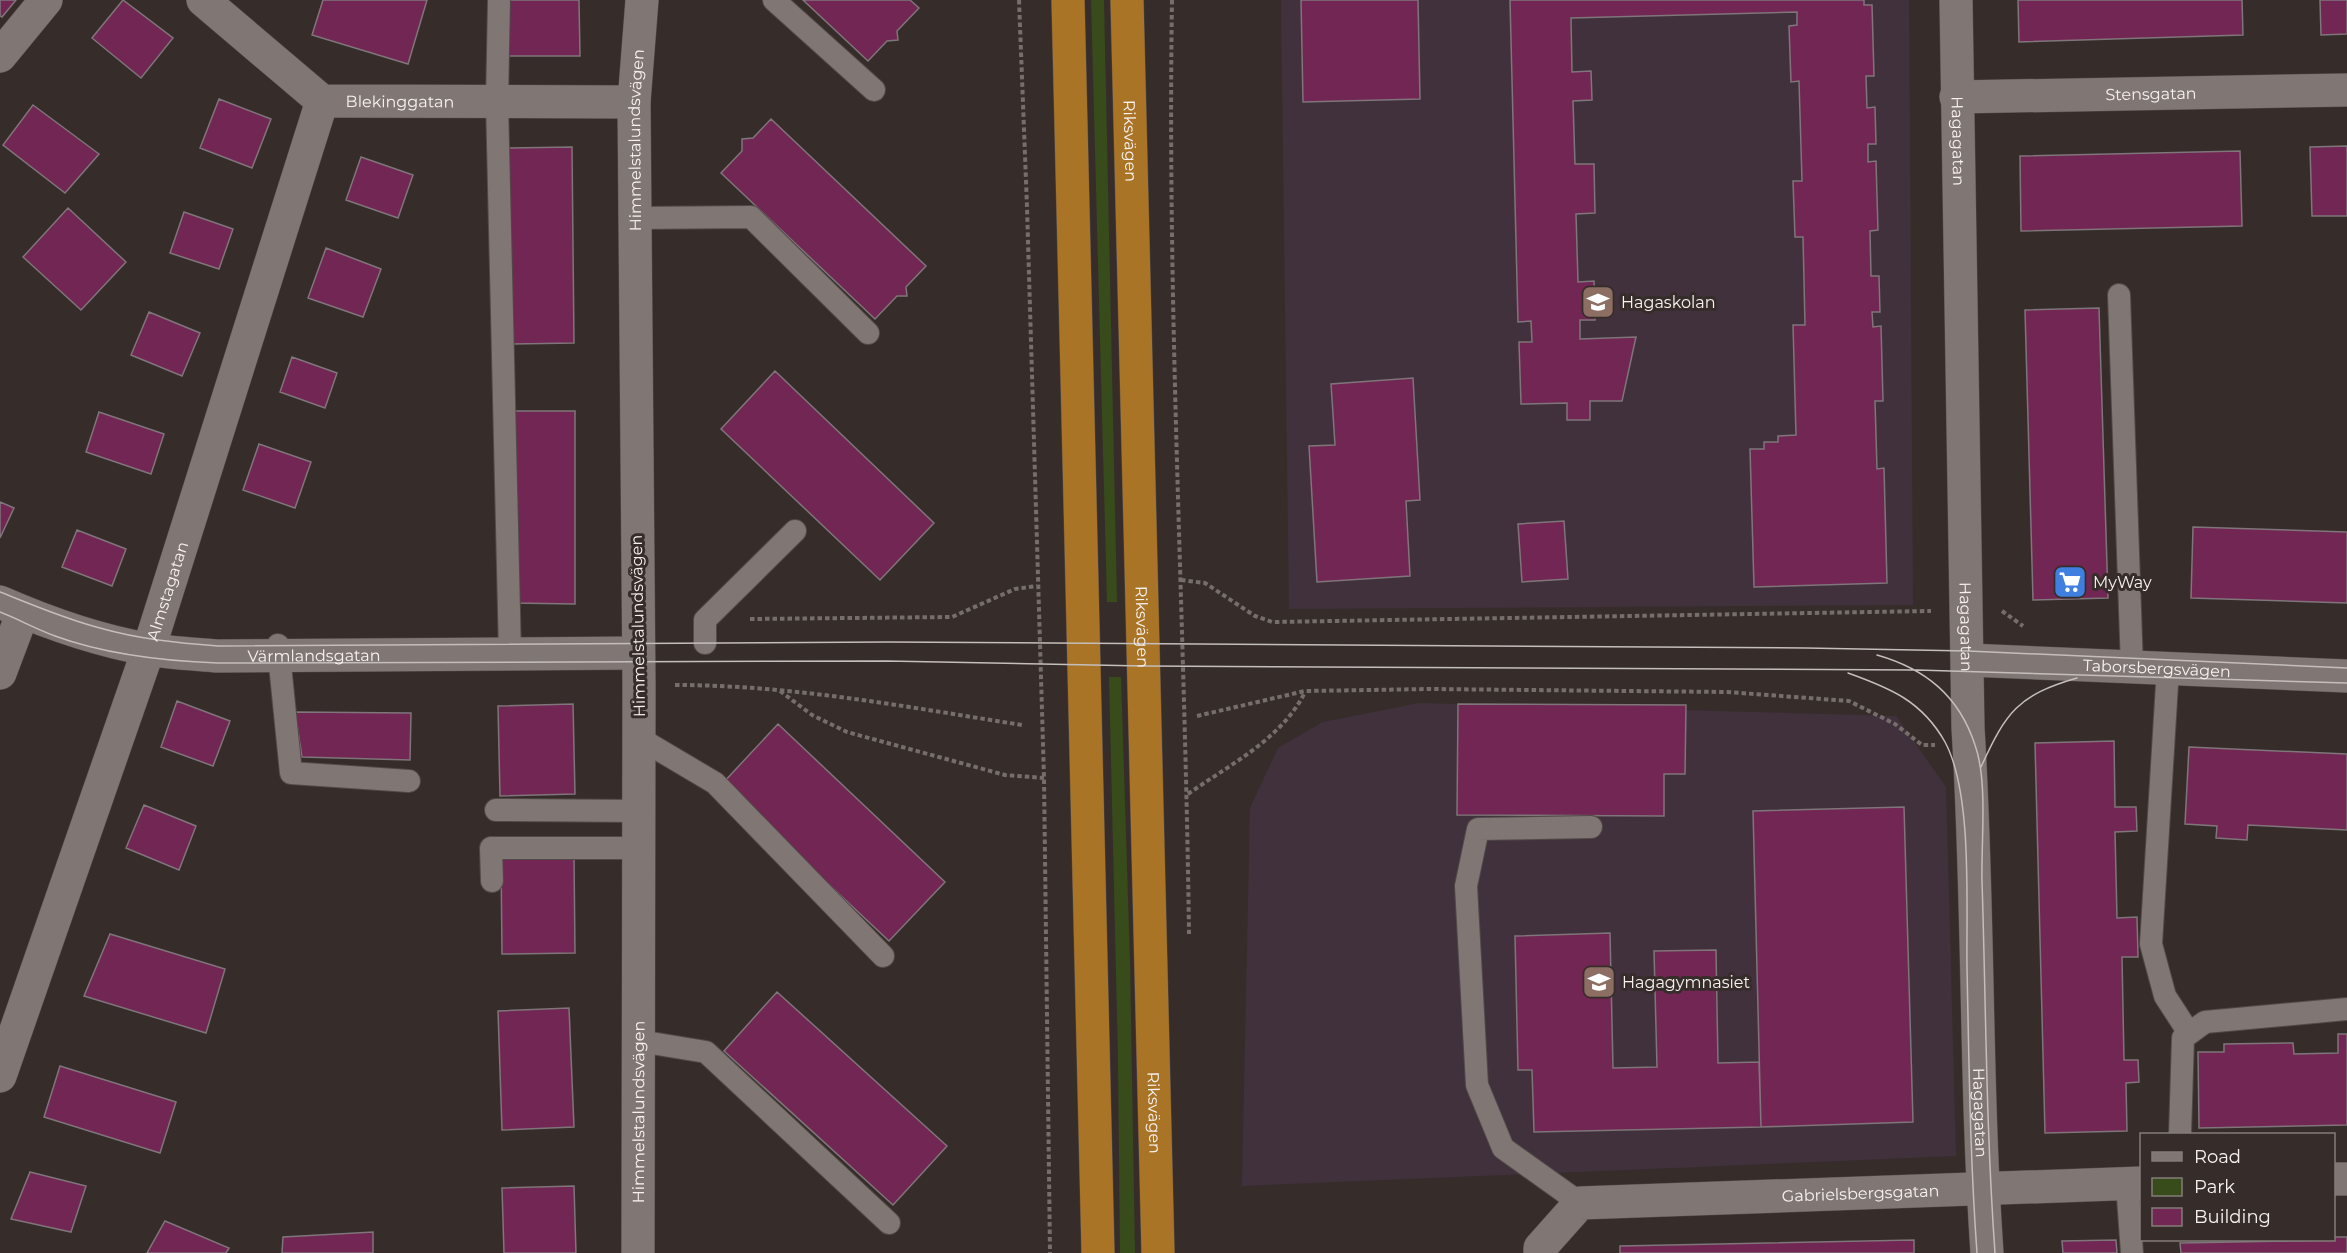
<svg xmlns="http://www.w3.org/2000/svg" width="2347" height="1253" viewBox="0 0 2347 1253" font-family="Montserrat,sans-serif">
<rect width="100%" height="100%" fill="#362d2a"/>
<path fill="#41313c" d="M1281 0H1909L1913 605 1289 609Z
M1419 703 1896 716 1946 787 1956 1156 1242 1186 1250 808 1278 748 1323 722Z"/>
<path fill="#384b1a" d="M1091 0H1104L1117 602H1107Z
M1109 677H1121L1130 961 1135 1253H1120L1118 1058Z"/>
<path fill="#722653" stroke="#7f757a" stroke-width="1.5" d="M0 0H16L2 17 0 16Z
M123 0 173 38 141 78 92 38Z
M323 0H427L408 64 312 35Z
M507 0H579L580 56H507Z
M803 0H910L919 8 897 31 898 40 887 41 868 61Z
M1301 0H1418L1420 99 1303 102Z
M1510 0H1864V5H1872L1874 76H1866L1867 108 1875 107 1876 144H1868V162L1876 161 1878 230 1870 231 1871 276H1879L1880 312H1872L1873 327 1881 326 1883 401H1875L1877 469 1884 468 1887 583 1754 587 1750 449H1764V442H1778V436L1796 435 1793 325H1805L1803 237H1795L1793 181H1802L1799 81 1791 82 1789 26 1797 25V12L1571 18 1572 72 1591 71 1592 100 1573 101 1575 164H1594L1595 213 1576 214 1578 282 1594 281 1595 320H1580V339L1636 337 1622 401H1590V420H1567V403L1521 404 1519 342H1532L1531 321 1518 322Z
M2018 0H2242L2243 35 2019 42Z
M2320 0H2347V34L2321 35Z
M219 99 271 119 252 168 200 148Z
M33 105 99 154 65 193 3 145Z
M771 119 926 266 906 287 907 296H897L875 319 721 173 742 151V139L753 138Z
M2347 146V216H2312L2310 147Z
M572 147 574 343 513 344 508 148Z
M2240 151 2242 226 2021 231 2020 156Z
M361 157 413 175 398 218 346 200Z
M68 208 126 262 81 310 23 257Z
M184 212 233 229 219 269 170 253Z
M326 248 381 269 363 317 308 298Z
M2099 308 2108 598 2033 600 2025 310Z
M149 312 200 333 182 376 131 355Z
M292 357 337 373 325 408 280 392Z
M775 371 934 523 880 580 721 429Z
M1413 378 1420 500 1406 501 1410 576 1317 582 1309 446 1335 445 1331 384Z
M514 411H575V604L514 603Z
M99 412 164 434 151 474 86 452Z
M259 444 311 462 295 508 243 490Z
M0 502 14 508 0 538Z
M1564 521 1568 579 1522 582 1518 524Z
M2193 527 2347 532V603L2191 598Z
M77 530 126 549 112 586 62 567Z
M177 701 230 721 213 766 161 747Z
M573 704 575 794 500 796 498 706Z
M1458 704 1686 705 1685 774H1664V816L1457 815Z
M295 712 411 713 410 760 302 757Z
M778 724 945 882 889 941 722 784Z
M2114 741 2115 807H2136L2137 831 2115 832 2117 918 2137 917 2138 957H2122L2124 1060H2138L2139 1082 2126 1083 2127 1131 2045 1133 2035 743Z
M2189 747 2347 754V830L2248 825 2247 840 2216 838 2217 826 2185 824Z
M144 805 196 826 179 870 126 848Z
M1904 807 1913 1122 1761 1127 1753 811Z
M574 855 575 953 502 954 501 856Z
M1610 933 1613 1068 1657 1067 1654 951 1716 950 1718 1063 1759 1062 1761 1127 1534 1132 1532 1070H1518L1515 936Z
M110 934 225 969 206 1033 84 996Z
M777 992 947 1146 893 1205 724 1051Z
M569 1008 574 1127 502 1130 498 1011Z
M2338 1034H2347V1125L2199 1128 2198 1052H2224V1044L2293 1043 2294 1054 2338 1053Z
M60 1066 176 1102 160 1153 44 1117Z
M30 1172 86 1186 71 1232 11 1219Z
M574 1186 576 1253H504L502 1188Z
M165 1221 229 1248 226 1253H147Z
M373 1232V1253H282L283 1237Z
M2334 1237H2347V1253H2181L2180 1243 2334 1240Z
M1914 1240V1253H1620V1246Z
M2116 1240 2117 1253H2063L2062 1241Z"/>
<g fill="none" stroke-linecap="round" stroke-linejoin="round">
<g stroke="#514a48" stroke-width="24">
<path id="service" d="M499 0 497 102 510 654
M774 0 874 90
M635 218 751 217 868 333
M2119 295 2132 667
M705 643V620L795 531
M278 645 291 773 409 781
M2168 668 2151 944 2165 996 2189 1033
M639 738 715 783 883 956
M496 810 639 811
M492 881 491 848H639
M639 1041 706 1052 889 1223
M2180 1134 2183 1038 2205 1022 2347 1009
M2127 1184 2132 1253
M1580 1203 1503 1148 1477 1085 1466 886 1478 829 1591 827"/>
</g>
<g stroke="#514a48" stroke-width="34">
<g id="minor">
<path id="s1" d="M203 0 322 101 634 102"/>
<path id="s2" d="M1956 0 1968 728C1979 903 1975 1078 1987 1253"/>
<path d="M0 56 46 0"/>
<path id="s3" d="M1956 97 2347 90"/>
<path id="s4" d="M0 602C48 623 96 640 147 649 170 653 194 654 217 656L638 653"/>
<path id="s5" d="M1968 660 2347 676"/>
<path d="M0 673 23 612"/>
<path id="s6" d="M0 1076 152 639 322 101"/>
<path d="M2334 1179H2347"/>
<path id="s7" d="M638 1253 639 685 634 102 642 0"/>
<path id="s8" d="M1540 1253V1248L1580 1203 2142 1183"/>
</g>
</g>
<g stroke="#514a48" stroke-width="34">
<g id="trunk">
<path d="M1068 0 1098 1253"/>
<path id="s9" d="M1127 0 1158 1253"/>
</g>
</g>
<path stroke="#756e6b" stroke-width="4" stroke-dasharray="4.5 3" stroke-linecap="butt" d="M1019 0 1027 207 1044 778 1050 1253
M1172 0C1167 311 1185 623 1189 934
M1181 580 1205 583 1255 616 1272 622 1931 611
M2002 611 2023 626
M750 619 952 617 1015 589 1037 586
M675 685C792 685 907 707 1022 725
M780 691 812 715 847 732 1005 775 1044 778
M1197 716 1305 691 1431 689 1727 692 1849 701 1895 724 1922 745H1935
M1188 794C1229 765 1282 739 1305 692"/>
<use href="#service" stroke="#807673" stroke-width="22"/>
<use href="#minor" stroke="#807673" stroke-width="33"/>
<use href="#trunk" stroke="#aa7427" stroke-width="33"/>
<path stroke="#c4bebc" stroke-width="1.5" d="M0 592C33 605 65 619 100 628 138 639 178 643 218 646L888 642 1806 648 1968 651 2347 668
M0 612C18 619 36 629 55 636 107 655 163 661 218 663L887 661 1144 666 1917 670 2347 683
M1877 655C1926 669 1959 696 1975 745 1988 781 1981 841 1982 881 1986 1005 1986 1129 1995 1253
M1848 673C1890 688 1922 701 1945 742 1973 794 1966 906 1967 967 1969 1062 1970 1158 1977 1253
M1981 767C2006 712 2018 695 2077 678"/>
</g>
<defs>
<g id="school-square" transform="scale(1.725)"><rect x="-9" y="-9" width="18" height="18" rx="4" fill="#8d6e63" stroke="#362d2a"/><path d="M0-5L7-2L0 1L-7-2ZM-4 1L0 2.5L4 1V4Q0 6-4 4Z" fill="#fff"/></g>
<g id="supermarket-square" transform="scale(1.725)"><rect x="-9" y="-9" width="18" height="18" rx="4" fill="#3f7fe0" stroke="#362d2a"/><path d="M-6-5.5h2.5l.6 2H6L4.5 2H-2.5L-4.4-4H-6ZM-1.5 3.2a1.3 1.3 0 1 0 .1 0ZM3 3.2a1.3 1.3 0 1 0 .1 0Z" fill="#fff"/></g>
</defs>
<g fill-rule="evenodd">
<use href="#school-square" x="1598" y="302"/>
<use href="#supermarket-square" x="2070" y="582"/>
<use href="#school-square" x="1599" y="982"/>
</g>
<g text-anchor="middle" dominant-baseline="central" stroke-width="6" stroke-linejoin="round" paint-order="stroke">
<g font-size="16" fill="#f7f2f0" stroke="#362d2a">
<text stroke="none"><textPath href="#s3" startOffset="195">Stensgatan</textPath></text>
<text stroke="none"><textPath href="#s1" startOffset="234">Blekinggatan</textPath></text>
<text stroke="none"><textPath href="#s7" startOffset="1113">Himmelstalundsvägen</textPath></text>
<text stroke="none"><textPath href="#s9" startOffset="141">Riksvägen</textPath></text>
<text stroke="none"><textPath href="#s2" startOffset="141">Hagagatan</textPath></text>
<text stroke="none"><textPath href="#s6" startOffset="513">Almstagatan</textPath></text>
<text transform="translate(638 626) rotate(-91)">Himmelstalundsvägen</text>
<text stroke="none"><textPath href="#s9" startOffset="627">Riksvägen</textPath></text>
<text stroke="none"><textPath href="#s2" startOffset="627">Hagagatan</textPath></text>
<text stroke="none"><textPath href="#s4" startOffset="322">Värmlandsgatan</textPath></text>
<text stroke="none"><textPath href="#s5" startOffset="189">Taborsbergsvägen</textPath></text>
<text stroke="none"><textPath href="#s7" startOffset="141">Himmelstalundsvägen</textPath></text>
<text stroke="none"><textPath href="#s9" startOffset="1113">Riksvägen</textPath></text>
<text stroke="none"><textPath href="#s2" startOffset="1113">Hagagatan</textPath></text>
<text stroke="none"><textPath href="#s8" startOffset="346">Gabrielsbergsgatan</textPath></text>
</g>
<g font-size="16" fill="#f7f2f0" stroke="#362d2a" text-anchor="start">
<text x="1621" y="302">Hagaskolan</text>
<text x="2093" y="582">MyWay</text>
<text x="1622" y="982">Hagagymnasiet</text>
</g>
</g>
<rect x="2140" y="1133" width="195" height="108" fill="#362d2a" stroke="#837c79" stroke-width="1.5"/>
<rect x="2152" y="1152" width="30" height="9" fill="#807673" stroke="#837c79" stroke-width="1.5"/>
<text x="2194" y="1163" font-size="18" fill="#f7f2f0">Road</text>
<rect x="2152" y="1178" width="30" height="18" fill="#384b1a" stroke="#837c79" stroke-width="1.5"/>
<text x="2194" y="1193" font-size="18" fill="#f7f2f0">Park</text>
<rect x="2152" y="1208" width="30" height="18" fill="#722653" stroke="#837c79" stroke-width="1.5"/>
<text x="2194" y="1223" font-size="18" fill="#f7f2f0">Building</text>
</svg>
